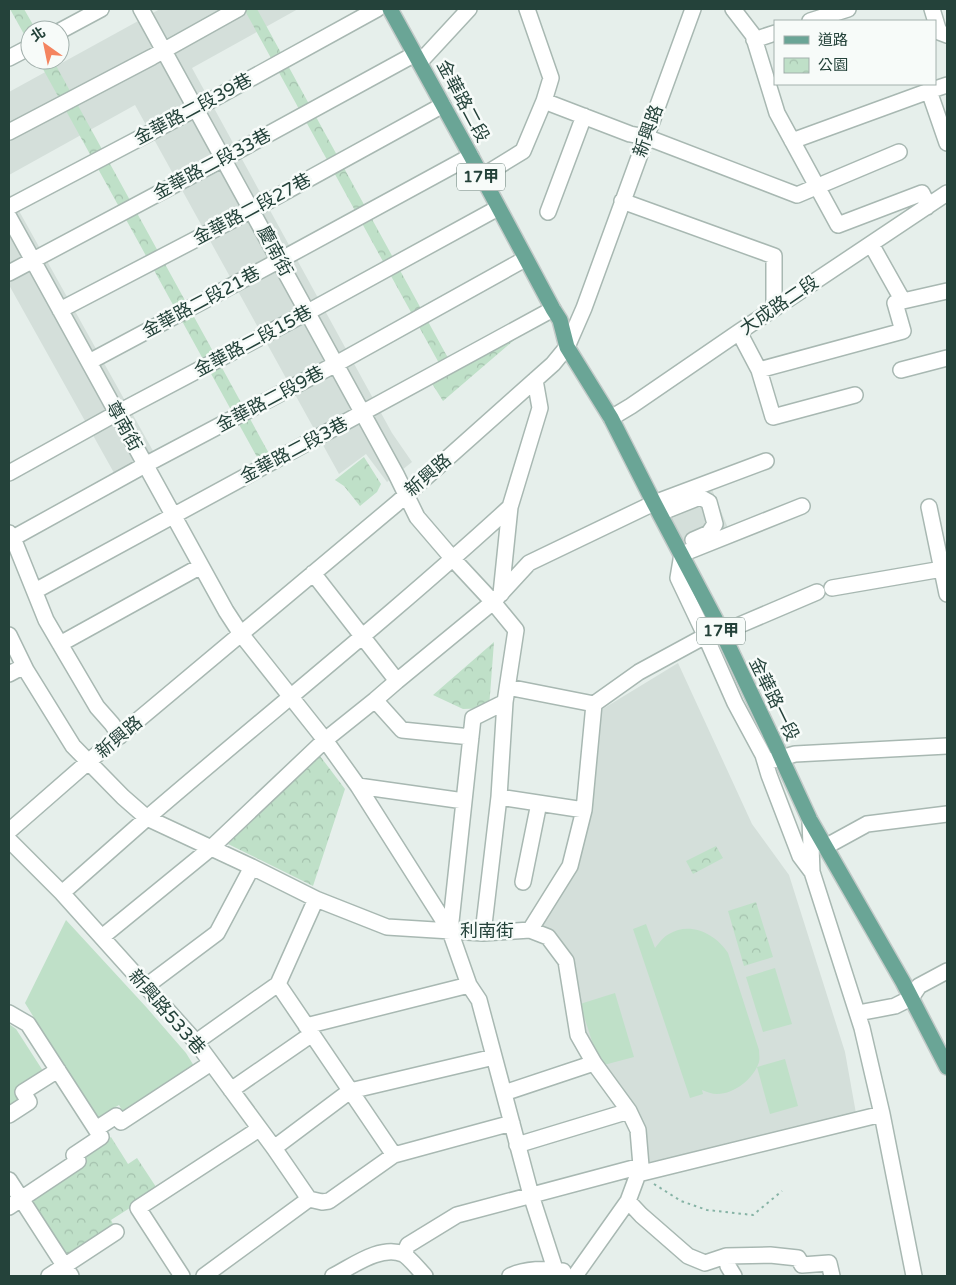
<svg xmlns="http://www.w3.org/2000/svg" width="956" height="1285" viewBox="0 0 956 1285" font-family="'Varela Round','Noto Sans TC',sans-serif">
<defs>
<pattern id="park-crowns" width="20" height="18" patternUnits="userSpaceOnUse" patternTransform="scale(1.25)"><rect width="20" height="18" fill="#bfe0c8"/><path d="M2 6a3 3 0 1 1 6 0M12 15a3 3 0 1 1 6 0" fill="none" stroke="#a4c1ad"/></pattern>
</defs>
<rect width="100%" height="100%" fill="#e6efeb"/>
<path fill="#d4dfda" d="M160 9H298L192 68 392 433 412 462 387 482 366 454 339 474 135 105 9 175V92Z
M9 193 157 458 118 480 9 285Z
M711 487 730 533 683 553 660 507Z
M678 663 752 824 789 875 845 1052 857 1119 649 1162 646 1136 640 1116 592 1062 569 971 532 920 562 886 601 710Z"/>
<path fill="#bfe0c8" d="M66 920 147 1008 186 1053 194 1066 124 1114 119 1105 96 1119 25 1003Z
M646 924 655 948C659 943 663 937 669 934 690 921 716 934 728 953L759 1050C759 1054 760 1058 759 1062 754 1078 735 1094 717 1094 712 1094 707 1092 702 1090L703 1094 690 1098 633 929Z
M775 968 792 1024 763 1032 746 977Z
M615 993 634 1057 600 1066 580 1004Z
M9 1024 16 1029 45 1074 23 1099 9 1108Z
M785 1059 798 1106 770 1114 757 1067Z"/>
<path fill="url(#park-crowns)" d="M10 9H24L36 30H30V45Z
M244 9H257L454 369 527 329 443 401 431 382 445 374Z
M38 60H53L272 459 262 466Z
M364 457 381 484 377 492 360 506 344 486 335 480Z
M494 642 489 708 463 709 433 695Z
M320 756 345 789 313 886 228 844Z
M716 846 723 858 693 874 686 861Z
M756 902 773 957 744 966 728 911Z
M111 1137 128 1164 137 1158 158 1190 111 1220 114 1226 65 1258 28 1201 80 1157Z"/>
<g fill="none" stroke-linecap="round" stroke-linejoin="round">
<g stroke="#a8b8b2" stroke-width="18">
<path id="minor" d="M733 9 753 35 777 113 838 225 922 193 926 201 927 207
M932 9 939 32 947 35
M810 21 848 9
M60 31 101 9
M754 40 775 33
M9 58 30 47
M420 62 469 9
M929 91 947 143
M544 101 630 134 646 137 797 195 899 152
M9 132 152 57 238 9
M792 141 929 91 947 85
M481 177 523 151 544 101 551 78 527 9
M622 201 774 256V309
M9 207 197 108 377 9
M548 212 584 116
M9 217 226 611 241 634 325 740 358 786 450 931 469 985 479 1000 531 1195 555 1269
M871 244 903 301 947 291
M9 273 223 159 415 54
M60 310 252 210 443 105
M739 332 759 370 773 417 855 395
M89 362 280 260 471 156
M759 370 903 331 895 303 903 301
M901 370 947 358
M611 418 631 406 739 332 947 193
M9 473 117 413 308 312 498 208
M802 506 682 554 678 578 705 635 735 703 763 755 769 775 800 856 812 872
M929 507 947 594
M660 513 700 497 709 502 715 524 709 533 693 540
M9 533 13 538 46 620 60 644 97 707 112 724 120 736
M13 538 145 465 336 364 525 259
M313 573 397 681
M832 588 942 569
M35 591 553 309
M501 594 510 507 540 408 535 380
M9 635 26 670 73 746 123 797 147 818 252 867 316 899 387 927 483 933 530 930 548 937 566 961 578 1035 594 1063 629 1111 638 1130 641 1166 628 1201 577 1273 576 1276
M60 644 201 566
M9 674 24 666
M508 687 594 704 639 672 720 628 735 627 817 592
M375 700 402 730 471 737
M770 761 795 754 947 746
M358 786 464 801
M499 797 584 810
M810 820 812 872 862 1028 882 1114 914 1276
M9 831 88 762 396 504 553 364 567 347 584 308 693 9
M9 840 62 893 196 1042 274 1148 309 1199
M825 847 867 824 947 814
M523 882 539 803
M62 893C90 868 119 843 147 818 268 714 392 615 510 507
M530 930 570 866 584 810 594 704
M450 931 473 718 505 702
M483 933 499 797 505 702 516 630 493 602 529 563 654 503 766 461
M102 937 211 848 325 740 375 700 397 681 493 602 453 559 417 517 396 474 141 9
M278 984 394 1155
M145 987 217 933 252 867
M9 1013 28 1024 101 1137 74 1155 78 1161 9 1207
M858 1013 895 1006 911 998 919 986 947 971
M306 1026 469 985
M196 1042 278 984 316 899
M231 1090 312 1034
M504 1093 594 1063
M9 1115 29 1102 23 1092 58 1070
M96 1129 116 1116 121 1122 211 1063
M517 1145 629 1111
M274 1148 350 1091 494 1057
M638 1174 882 1114
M9 1180 71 1276
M309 1199 322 1202 329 1201 394 1155 512 1123
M628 1201 641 1215 688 1256 705 1263 726 1256 770 1255 798 1258 802 1265 829 1263 832 1276
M404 1254 408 1245 457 1215 641 1166
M726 1256 728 1266 734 1276
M49 1276 116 1232
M182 1276 138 1208 259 1129
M204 1276 309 1199
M333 1276C353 1266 380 1245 403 1254 409 1257 420 1271 425 1276
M510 1276C524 1269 547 1268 563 1271"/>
</g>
<g stroke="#c2cac8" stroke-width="18">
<path id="major" d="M390 9 471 156 553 309 560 320 567 347 611 418 654 503 720 628 777 748 785 766 810 820 903 982 947 1067"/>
</g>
<path stroke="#86b3a5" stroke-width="2" stroke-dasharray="2.5 4" stroke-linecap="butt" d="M654 1184 681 1201 707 1210 753 1215 782 1191"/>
<use href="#minor" stroke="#fff" stroke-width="15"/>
<use href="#major" stroke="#6aa596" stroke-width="15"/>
</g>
<g text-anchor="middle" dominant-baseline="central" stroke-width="5" stroke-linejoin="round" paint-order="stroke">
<g fill="#f7fbf9" stroke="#637a73" stroke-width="1">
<rect x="457" y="163.5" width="48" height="27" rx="4"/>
<rect x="697" y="617.5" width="48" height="27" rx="4"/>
</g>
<g font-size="16" font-weight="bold" fill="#24423a">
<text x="481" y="177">17甲</text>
<text x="721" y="631">17甲</text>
</g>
<g font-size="18" fill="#24423a" stroke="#f7fbf9">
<text transform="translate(463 101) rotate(62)">金華路二段</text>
<text transform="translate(193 109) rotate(-28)">金華路二段39巷</text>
<text transform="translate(648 131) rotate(-70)">新興路</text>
<text transform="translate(212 164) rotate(-28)">金華路二段33巷</text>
<text transform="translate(252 209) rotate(-28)">金華路二段27巷</text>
<text transform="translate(275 251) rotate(62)">慶南街</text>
<text transform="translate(201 302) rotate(-28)">金華路二段21巷</text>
<text transform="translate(779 305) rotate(-34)">大成路二段</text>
<text transform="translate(253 341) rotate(-28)">金華路二段15巷</text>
<text transform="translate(270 399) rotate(-28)">金華路二段9巷</text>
<text transform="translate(124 426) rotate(61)">尊南街</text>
<text transform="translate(294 450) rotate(-28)">金華路二段3巷</text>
<text transform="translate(428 475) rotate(-41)">新興路</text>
<text transform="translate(774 699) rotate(64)">金華路一段</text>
<text transform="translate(119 737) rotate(-40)">新興路</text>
<text x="487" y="931">利南街</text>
<text transform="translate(167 1012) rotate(49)">新興路533巷</text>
</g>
</g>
<rect width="956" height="1285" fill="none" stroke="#24423a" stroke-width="20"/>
<rect x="774" y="20" width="162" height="65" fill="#f7fbf9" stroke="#a3b1ad"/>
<rect x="784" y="36" width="25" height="8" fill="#6aa596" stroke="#a3b1ad"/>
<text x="818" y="45" font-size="15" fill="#24423a">道路</text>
<rect x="784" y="58" width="25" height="15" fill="url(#park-crowns)" stroke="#a3b1ad"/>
<text x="818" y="70" font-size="15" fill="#24423a">公園</text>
<g transform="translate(45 45) rotate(327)"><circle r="24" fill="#f7fbf9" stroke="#a3b1ad"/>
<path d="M0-4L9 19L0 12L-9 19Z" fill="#f4845f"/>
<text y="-8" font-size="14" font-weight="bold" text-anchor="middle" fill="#24423a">北</text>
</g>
</svg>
